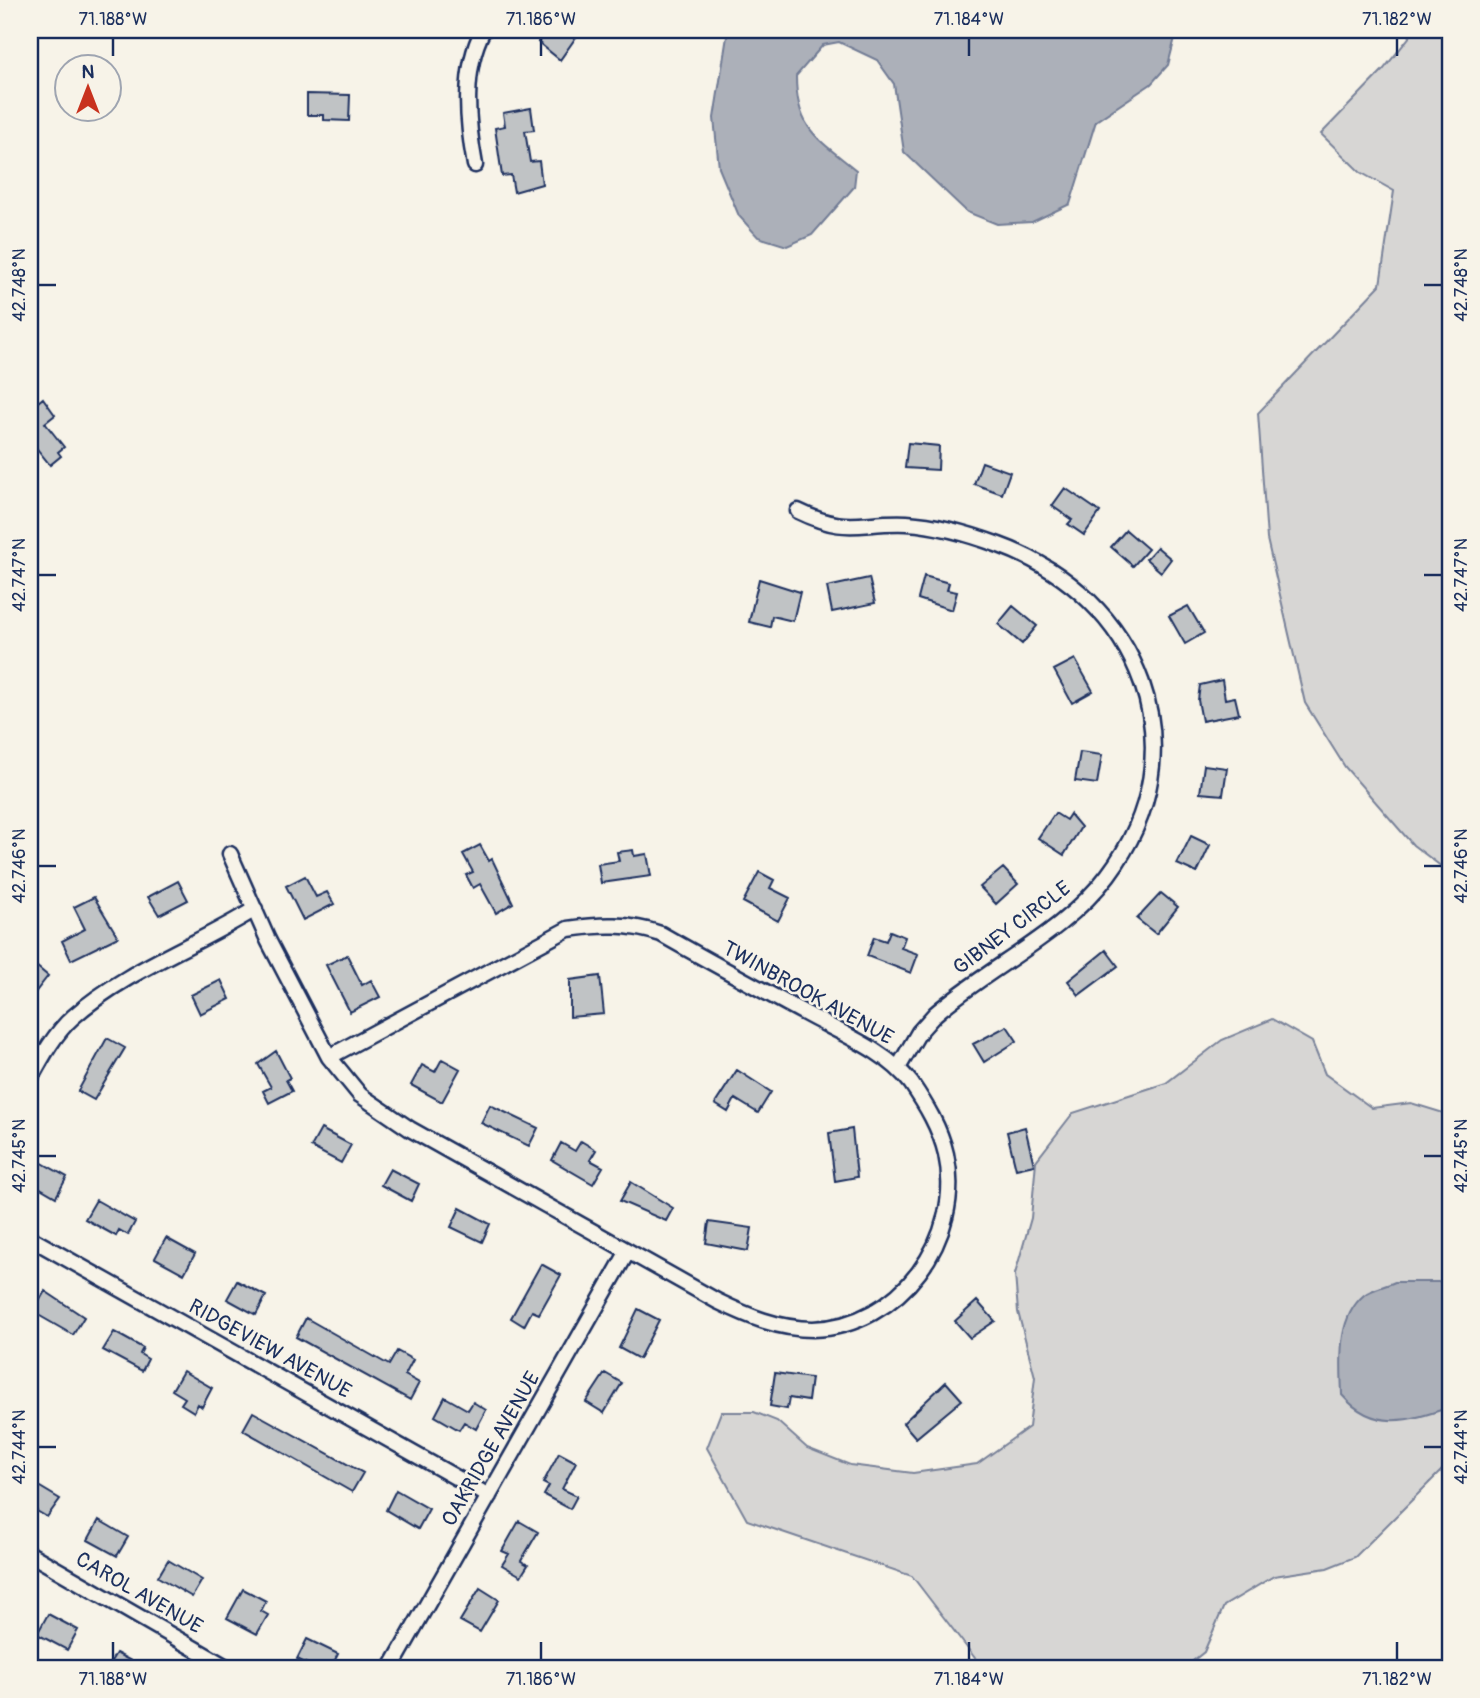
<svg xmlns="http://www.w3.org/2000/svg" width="1480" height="1698" viewBox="0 0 1480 1698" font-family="Pangolin,sans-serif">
<rect width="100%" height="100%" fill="#f7f3e8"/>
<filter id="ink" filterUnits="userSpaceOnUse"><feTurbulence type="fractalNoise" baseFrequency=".0143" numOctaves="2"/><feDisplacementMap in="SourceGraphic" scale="14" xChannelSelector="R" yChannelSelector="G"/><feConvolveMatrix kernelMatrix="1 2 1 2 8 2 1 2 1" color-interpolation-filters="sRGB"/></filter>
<g filter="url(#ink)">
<path fill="#d7d6d4" stroke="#798299" stroke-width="2" d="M1415 30H1450V873L1413 845 1345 767 1305 703 1267 539 1258 413 1380 285 1394 191 1360 172 1321 134 1383 70Z
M1272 1019 1312 1042 1325 1074 1372 1108 1411 1103 1450 1115V1467H1445L1355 1557 1327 1568 1274 1576 1224 1606 1204 1652 1184 1668H987L981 1666 912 1576 747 1520 707 1448 721 1412H754L777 1421 807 1448 850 1465 913 1473 977 1464 1029 1427 1035 1377 1018 1312 1015 1274 1031 1218 1036 1161 1073 1113 1166 1083 1222 1040Z"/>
<path fill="#acb0b9" stroke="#727c95" stroke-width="2" d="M728 30H1177L1168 65 1151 84 1096 121 1070 204 1032 222 997 224 967 212 904 152 894 84 877 60 839 42 823 45 796 76C796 129 818 139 856 170L854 187 812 235 787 246 758 237 739 216 719 168 714 118Z
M1395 1282H1450V1407C1409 1421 1374 1432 1342 1395 1341 1361 1336 1319 1364 1295 1372 1289 1386 1286 1395 1282Z"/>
<path fill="#c0c3c5" stroke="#1b2f5e" stroke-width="2" d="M548 30H581L560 60 538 42Z
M307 94 350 95 349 121 324 120V115H307Z
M531 108 534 130 525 131 530 162 539 161 542 184 514 192 511 175 502 176 495 128 505 126 503 113Z
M43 398 55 415 45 423 64 447 58 452 61 456 50 465 30 440V402L33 406Z
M908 443 939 446 938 470 905 468Z
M982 462 1010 472 1002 494 974 484Z
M1065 488 1100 512 1084 535 1068 524 1072 520 1052 506Z
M1126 530 1148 549 1133 566 1111 547Z
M1157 547 1171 559 1161 572 1146 559Z
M924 576 949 583 947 590 957 592 952 610 918 599Z
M869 578 875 603 832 612 827 587Z
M759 579 800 592 793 621 772 616 770 627 749 622Z
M1013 606 1037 626 1022 644 998 624Z
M1188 606 1204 633 1185 644 1169 616Z
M1075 659 1093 691 1072 703 1054 670Z
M1222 680 1225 699 1235 697 1239 714 1202 721 1198 700 1200 685Z
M1080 752 1102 755 1097 784 1075 781Z
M1204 765 1227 768 1223 795 1200 793Z
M1055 813 1066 820 1070 814 1081 827 1064 855 1038 838Z
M1191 836 1210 845 1197 873 1177 864Z
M480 845 489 861 492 859 513 903 496 913 480 884 473 888 466 875 473 872 463 854Z
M633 850 634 856 647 854 651 876 601 883 598 864 619 861 617 852Z
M1003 868 1018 884 996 904 980 887Z
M759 872 774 880 770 888 790 898 778 921 743 902Z
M305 876 316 897 327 892 334 904 303 920 286 886Z
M178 881 188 900 159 915 148 897Z
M1161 893 1178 907 1156 934 1137 919Z
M94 897 118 937 71 960 62 941 85 929 74 907Z
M890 931 905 937 901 948 918 954 911 973 867 956 874 937 886 941Z
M1106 950 1118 966 1079 995 1068 981Z
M347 955 362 985 371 980 380 997 350 1012 326 965Z
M30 961 48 976 30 999Z
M600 976 604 1014 570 1017V980Z
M221 980 230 999 200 1014 191 995Z
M1007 1026 1017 1041 984 1062 973 1044Z
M107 1038 125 1048 94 1100 78 1091Z
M276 1051 290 1078 286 1080 292 1091 269 1103 263 1091 271 1087 258 1064Z
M442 1059 460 1069 442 1102 411 1085 422 1065 435 1072Z
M737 1070 771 1092 758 1113 735 1099 728 1112 715 1104Z
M490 1105 538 1128 529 1146 481 1123Z
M1025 1127 1034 1165 1016 1169 1007 1132Z
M321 1129 351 1145 341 1163 311 1147Z
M852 1129 857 1177 835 1181 829 1133Z
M581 1141 596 1150 590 1160 603 1167 593 1184 552 1160 561 1143 575 1151Z
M37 1160 67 1177 56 1197 30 1182V1173Z
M390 1169 419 1184 411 1201 381 1185Z
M631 1182 673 1208 666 1221 620 1201Z
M96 1200 135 1222 128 1235 119 1230 116 1236 85 1219Z
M460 1208 490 1224 482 1242 451 1227Z
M709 1222 752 1228 748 1251 706 1243Z
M166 1238 195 1254 184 1274 155 1258Z
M541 1264 561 1275 539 1314 532 1311 524 1326 511 1318Z
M237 1281 266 1296 256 1315 227 1299Z
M45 1291 84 1317 73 1335 33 1312Z
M977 1301 995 1321 970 1338 955 1321Z
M638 1309 659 1320 639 1359 619 1348Z
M306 1318 389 1365 397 1351 413 1360 405 1375 419 1383 410 1400 296 1337Z
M114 1332 143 1348 140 1354 148 1359 142 1371 103 1350Z
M183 1371 212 1388 202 1407 198 1404 194 1412 181 1404 185 1398 172 1390Z
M605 1373 622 1383 604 1413 586 1402Z
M775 1373 811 1378 808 1401 789 1398 787 1409 770 1406Z
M946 1382 962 1400 916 1438 903 1423Z
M445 1397 468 1410 473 1402 486 1410 476 1429 464 1422 459 1430 435 1416Z
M253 1412 363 1473 352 1492 243 1430Z
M559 1453 576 1462 562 1489 577 1496 570 1509 544 1495 549 1486 543 1483Z
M30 1481 60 1499 47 1517 30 1507Z
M396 1490 429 1509 418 1529 386 1510Z
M99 1520 128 1537 117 1556 88 1540Z
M519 1521 538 1532 521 1561 528 1565 521 1576 502 1565 509 1554 502 1551Z
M168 1560 202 1580 192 1597 158 1577Z
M480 1588 499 1600 480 1632 460 1621Z
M243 1589 266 1601 261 1611 268 1615 257 1634 227 1618Z
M48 1614 78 1630 67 1650 37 1634Z
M307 1639 338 1654 331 1668H316L297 1659Z
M116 1653 144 1668H107Z"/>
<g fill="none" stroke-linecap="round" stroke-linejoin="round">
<g stroke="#1b2f5e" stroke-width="19">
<path id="street" d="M475 165C467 122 462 70 483 30
M798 511C847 535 859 521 907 523 939 525 969 534 999 545 1140 596 1202 750 1108 875 1064 934 990 966 935 1014L919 1032 898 1068
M230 854 268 940 329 1057 360 1095 410 1129 717 1301C748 1316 778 1329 813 1329 899 1327 965 1238 946 1154 940 1128 926 1105 911 1083 888 1052 843 1034 810 1016 760 989 710 962 661 934 629 923 601 924 568 929L329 1057
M30 1079C42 1057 55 1033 73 1017 126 970 196 946 255 909
M30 1238 489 1496
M30 1554 228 1668
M391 1668 628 1251"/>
</g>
<use href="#street" stroke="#f7f3e8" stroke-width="14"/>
</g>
</g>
<path fill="none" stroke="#1b2f5e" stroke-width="2.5" d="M113 38V56M541 38V56M969 38V56M1397 38V56M38 285H56M1424 285H1442M38 575H56M1424 575H1442M38 866H56M1424 866H1442M38 1156H56M1424 1156H1442M38 1447H56M1424 1447H1442M113 1642V1660M541 1642V1660M969 1642V1660M1397 1642V1660"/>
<g text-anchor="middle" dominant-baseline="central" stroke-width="5" stroke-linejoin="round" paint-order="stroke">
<g font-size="21" fill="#1b2f5e" stroke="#f7f3e8">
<text transform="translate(1012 928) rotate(-37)">GIBNEY CIRCLE</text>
<text transform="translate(808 993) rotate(29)">TWINBROOK AVENUE</text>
<text transform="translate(270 1349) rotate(29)">RIDGEVIEW AVENUE</text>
<text transform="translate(491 1449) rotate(-60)">OAKRIDGE AVENUE</text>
<text transform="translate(139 1593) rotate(30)">CAROL AVENUE</text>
</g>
</g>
<rect width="1480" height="1698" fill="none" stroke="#f7f3e8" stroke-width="77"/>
<g transform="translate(88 88)"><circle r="33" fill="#f7f3e8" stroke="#9fa5b1" stroke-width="2"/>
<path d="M0-5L12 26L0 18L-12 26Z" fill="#c8321e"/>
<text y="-10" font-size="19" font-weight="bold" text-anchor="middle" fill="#1b2f5e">N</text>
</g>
<rect x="38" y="38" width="1404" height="1622" fill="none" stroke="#1b2f5e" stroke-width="2.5"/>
<g font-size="18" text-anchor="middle" fill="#1b2f5e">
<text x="113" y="25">71.188°W</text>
<text x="541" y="25">71.186°W</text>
<text x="969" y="25">71.184°W</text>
<text x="1397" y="25">71.182°W</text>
<text transform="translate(19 285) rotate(-90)" y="6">42.748°N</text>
<text transform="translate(1461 285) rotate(-90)" y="6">42.748°N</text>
<text transform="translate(19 575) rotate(-90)" y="6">42.747°N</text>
<text transform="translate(1461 575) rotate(-90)" y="6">42.747°N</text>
<text transform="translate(19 866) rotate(-90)" y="6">42.746°N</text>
<text transform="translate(1461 866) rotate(-90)" y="6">42.746°N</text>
<text transform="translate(19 1156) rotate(-90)" y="6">42.745°N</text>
<text transform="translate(1461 1156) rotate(-90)" y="6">42.745°N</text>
<text transform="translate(19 1447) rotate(-90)" y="6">42.744°N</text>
<text transform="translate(1461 1447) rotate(-90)" y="6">42.744°N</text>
<text x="113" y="1685">71.188°W</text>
<text x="541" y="1685">71.186°W</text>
<text x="969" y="1685">71.184°W</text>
<text x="1397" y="1685">71.182°W</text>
</g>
</svg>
